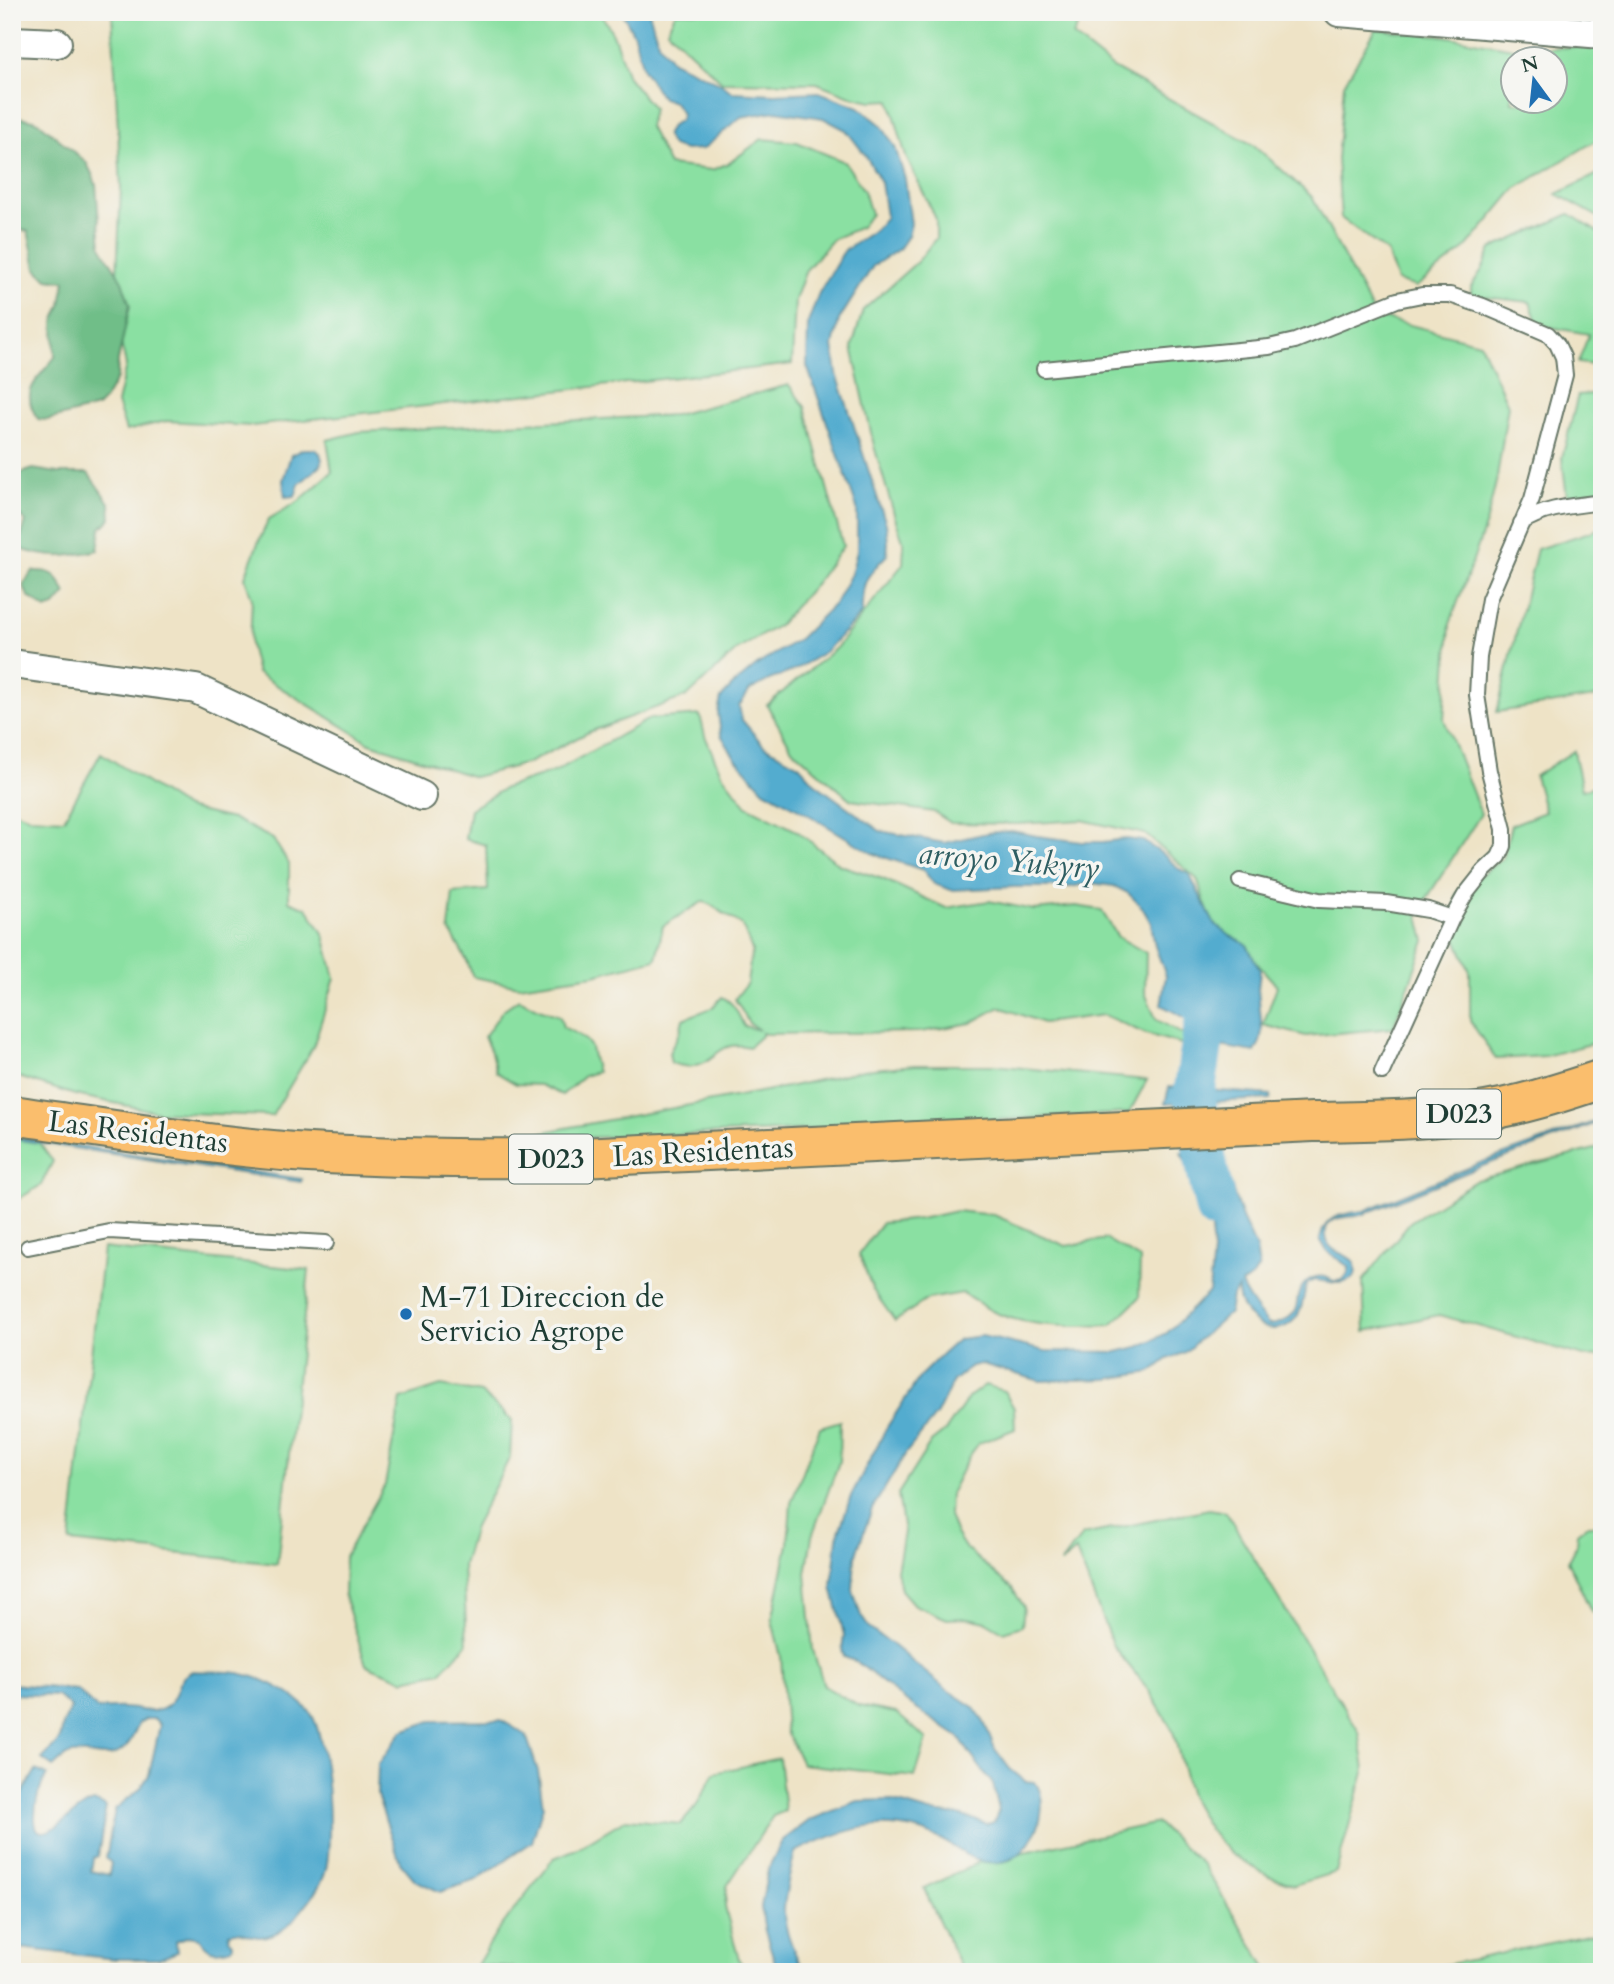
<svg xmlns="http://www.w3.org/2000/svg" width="1614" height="1984" viewBox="0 0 1614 1984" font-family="Cardo,serif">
<rect width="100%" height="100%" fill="#f6f6f2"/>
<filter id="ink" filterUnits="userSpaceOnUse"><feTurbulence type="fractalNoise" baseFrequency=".0143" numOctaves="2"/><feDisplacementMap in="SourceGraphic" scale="14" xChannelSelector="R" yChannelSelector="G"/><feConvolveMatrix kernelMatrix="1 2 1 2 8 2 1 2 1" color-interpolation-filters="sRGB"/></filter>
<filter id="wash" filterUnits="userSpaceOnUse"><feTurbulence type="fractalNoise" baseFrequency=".00686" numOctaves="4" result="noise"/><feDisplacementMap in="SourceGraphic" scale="28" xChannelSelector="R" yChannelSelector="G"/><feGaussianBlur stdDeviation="1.57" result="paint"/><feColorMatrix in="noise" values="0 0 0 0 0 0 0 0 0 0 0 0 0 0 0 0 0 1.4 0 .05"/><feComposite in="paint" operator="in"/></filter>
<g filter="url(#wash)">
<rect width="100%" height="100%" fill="#eee3c6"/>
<path fill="#8ae0a2" stroke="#548e6b" stroke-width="2" fill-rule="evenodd" d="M112 12H600L613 34 628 77 653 108 649 127 669 165 712 170 729 163 762 139 797 142 845 162 864 191 871 214 861 227 833 239 806 270 795 300 792 364 252 426 166 421 126 431 117 403 126 365 115 317 121 188Z
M676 12H1084L1073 36 1113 68 1255 146 1312 197 1375 316 1480 343 1508 405 1497 478 1486 524 1450 624 1444 719 1481 814 1418 912 1425 941 1393 1028 1306 1036 1263 1025 1277 986 1242 946 1216 936 1197 879 1145 834 1082 820 1018 824 951 823 934 812 851 800 792 749 767 705 836 648 903 564 904 543 897 524 874 446 852 347 863 310 918 261 936 238V219L906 157 890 100 872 101 853 97 817 83 722 82 667 30Z
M1376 29 1445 36 1519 49 1602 46V137L1515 189 1466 248 1416 287 1397 281 1387 252 1341 218 1337 159 1344 84ZM1512 60H1554V102H1512Z
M1602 172V219L1557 194Z
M1570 214 1602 235V366L1578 363 1589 334 1538 325 1530 302 1475 296 1471 300V287L1483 268 1491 249Z
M789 385 805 407 843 546 815 584 779 625 737 650 688 696 589 732 528 763 474 777 370 743 257 673 250 645 252 599 245 577 258 543 269 519 299 501 332 472 327 440 359 432 675 415Z
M1602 393V496L1561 499 1567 498 1562 458 1578 395Z
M1602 528V696L1497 712 1537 549Z
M700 715 705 736 721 773 747 806 797 831 840 865 883 879 946 908 989 901 1034 910 1076 906 1101 910 1118 937 1146 953 1145 993 1156 1019 1187 1037 1182 1044 1146 1034 1104 1015 1043 1023 1000 1007 971 1023 921 1032 766 1034 762 1032V1035L749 1047C716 1040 719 1061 693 1066 686 1068 678 1065 671 1063L669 1053 680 1032 683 1019 712 1008 722 997C735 1003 738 1014 744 1026L759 1030 749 1023 735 999 747 983 752 950 742 925 704 901 663 926 656 959 594 975 519 986 473 977 467 961 449 929 453 893 488 890 486 845 465 839 470 809 505 788 556 771 649 719Z
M1574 751 1582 790 1602 784V1041L1545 1056 1496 1059 1470 1021V972L1454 934 1456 894 1503 858 1511 825 1545 812 1535 776Z
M101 753 186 808 236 820 273 839 289 864V901L307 908 324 935 335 978 313 1047 272 1116 158 1112 75 1095 12 1075V810L30 817 64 819Z
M519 999 539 1009 560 1016 563 1027C572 1032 587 1037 591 1048 593 1056 594 1064 597 1072L584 1076 562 1095 540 1085 516 1084 496 1072 491 1052 484 1037 503 1010Z
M915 1065H992L1147 1080 1129 1113 778 1131 517 1140 506 1139 792 1086 863 1070Z
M12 1132 35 1138 53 1161 41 1185 12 1203Z
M1602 1147V1356L1587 1357 1439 1315 1365 1331 1363 1281 1410 1222 1477 1180Z
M956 1211 994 1215 1066 1246 1106 1239 1140 1259 1139 1298 1111 1325C1074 1327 1032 1328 996 1313 985 1308 974 1299 963 1293L928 1299 895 1321 873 1290 859 1254 882 1223 920 1219Z
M103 1248 309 1270 277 1564 70 1542Z
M985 1385 1004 1391 1014 1408 1015 1429 979 1443 968 1458 950 1494 949 1515 955 1532 966 1549 1012 1588 1024 1607 1022 1626 1003 1632 986 1622 968 1618 947 1619 914 1605 901 1590 897 1571 904 1532 898 1494 931 1442 946 1430 969 1397Z
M441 1386 481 1393 512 1420 510 1457 474 1527 463 1565 467 1644 441 1672 404 1680 366 1665 344 1595 345 1556 385 1485 401 1399Z
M840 1421 839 1462 812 1536 806 1574 813 1650 824 1686 859 1706 896 1713 927 1739 915 1777 802 1764 786 1731 781 1657 772 1620 788 1544 791 1503 820 1427Z
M1209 1509 1226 1512 1359 1732 1365 1769 1336 1872 1294 1885 1269 1876 1231 1854 1209 1830 1190 1796 1173 1731 1148 1689 1113 1646 1076 1551 1060 1564 1083 1535Z
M1587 1525H1602V1618L1591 1611 1568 1561 1576 1545 1577 1533Z
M779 1758 785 1811 773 1816 727 1886 725 1907 739 1960 748 1972H518L512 1967 477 1965 497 1932 554 1858 576 1849 626 1819 681 1824 695 1808 714 1773Z
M1157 1823 1203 1865 1269 1972H963L924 1889 979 1862Z
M1602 1932V1972H1413Z"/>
<path fill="#6fbe88" stroke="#477e5e" stroke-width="2" d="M12 116 34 120 41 124 86 162 93 176 96 185 101 246 122 281 130 305 118 361 117 378 105 399 97 407 47 420 38 419C18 391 39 378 55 357L54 322 61 305 65 281 47 279 36 268 28 231 12 229Z
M33 469 58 473H88L110 504 111 518 101 528 98 550C65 558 50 559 17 548L26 522 12 508C12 497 15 487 13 476Z
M33 571C54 570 56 575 66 593L55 606 46 609 28 596 23 585Z"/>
<path fill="#52accf" stroke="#387482" stroke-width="2" d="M622 12H649L658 42 672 61 718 82 732 92 774 94 819 92 859 107 881 125 895 147 905 179 911 224 908 236 899 249 873 266 839 320 833 346 837 374 886 524 888 542 887 555C866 576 861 582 862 613L826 651 793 671 769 680 750 690 739 706 742 720 764 746 799 765 817 785 880 831 944 843 987 833 1012 831 1037 836 1082 842H1103L1126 839 1143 841 1164 855 1179 869 1189 874 1214 923 1229 935 1247 945 1260 970 1258 989 1262 1031 1260 1042 1255 1052 1195 1042 1197 1024 1161 1005 1166 976 1155 946 1151 923 1142 907 1128 893 1114 886 1091 883 1070 887H1014L951 890 934 884 923 870 872 853 804 812 764 790 735 758 721 735 718 713 721 698 732 686 757 665 800 638 836 602 851 574 857 551V508L807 366 808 323 819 293 844 251 875 230 886 217 881 182 866 156 846 130 823 118 776 111 741 117 703 149 685 150 672 146 666 136 671 126 680 120 682 114 674 102 662 98 643 69 634 35Z
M303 449H314L320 453 322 460 321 465 299 484 295 496 285 497 283 480 291 455Z
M1169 1087 1271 1095 1270 1099 1165 1104Z
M1602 1119V1121L1480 1167 1364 1214C1353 1218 1343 1215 1332 1221 1322 1227 1325 1243 1333 1249 1345 1258 1359 1256 1355 1276 1342 1288 1330 1281 1314 1280L1307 1284C1302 1296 1304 1311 1294 1320 1270 1344 1237 1315 1238 1289L1232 1296 1229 1313 1184 1353 1168 1359 1151 1372 1107 1379 1040 1381 982 1364 971 1366 953 1381 937 1414 906 1453 872 1509 855 1557 853 1590 861 1616 870 1629 891 1644 946 1689 973 1707 984 1722 995 1749 1010 1769 1025 1781 1035 1782C1053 1806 1033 1858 1001 1862 972 1866 962 1849 938 1838 887 1814 842 1829 795 1852 791 1870 784 1894 784 1912 784 1926 796 1965 809 1972H778L765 1931 761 1907 768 1869 782 1841 810 1820 858 1801 889 1800 930 1812 959 1815 987 1824 994 1822 999 1810 993 1784 970 1754 960 1738 912 1706 857 1662 844 1657 842 1649 844 1635 832 1587 837 1538 851 1496 887 1427 921 1375 941 1355 959 1339 982 1336 1045 1351 1117 1352 1141 1346 1167 1333 1209 1292 1213 1252 1211 1230 1197 1182 1181 1153 1220 1152 1242 1218 1256 1248 1259 1267 1253 1276 1241 1284C1244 1294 1261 1317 1269 1325 1280 1325 1289 1319 1296 1311 1297 1304 1297 1295 1301 1289 1305 1280 1315 1275 1325 1277 1328 1277 1331 1281 1335 1281 1344 1282 1349 1274 1349 1267L1327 1251 1320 1239C1325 1214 1343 1214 1364 1211L1480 1163Z
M12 1136 302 1179 301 1182 12 1139Z
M192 1671C204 1672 217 1671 229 1672 256 1674 291 1690 309 1711 328 1733 334 1845 325 1873 321 1888 293 1924 280 1931 274 1934 265 1937 260 1937 248 1937 241 1929 229 1933L228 1939 233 1944 232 1948C214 1952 210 1954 199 1938L189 1936 176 1941 177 1952 159 1959H115L12 1947V1833L16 1825V1804L36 1770 47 1775C39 1788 35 1801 35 1817 34 1857 78 1805 91 1803 97 1801 101 1804 106 1807L98 1856 93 1858 91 1871 109 1875 111 1863 106 1858 115 1809 140 1789 149 1775 160 1725 155 1719H146L139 1723C134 1732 131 1745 121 1751 107 1762 88 1751 72 1754 64 1755 59 1762 53 1767L42 1759 60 1740 63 1725 71 1707 57 1696 12 1694V1684L77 1690 97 1709C106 1709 115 1707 124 1708 140 1708 159 1718 171 1702 181 1688 174 1681 192 1671Z
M501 1720 526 1735 538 1771 543 1806 532 1842 476 1880 440 1892 415 1880 400 1862 377 1795 378 1765 402 1731 431 1721Z"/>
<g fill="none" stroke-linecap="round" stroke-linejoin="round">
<path stroke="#52accf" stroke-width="42" d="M1192 990 1207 1013 1194 1095 1207 1168 1216 1209"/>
</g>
</g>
<g filter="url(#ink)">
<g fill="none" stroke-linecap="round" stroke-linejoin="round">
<g stroke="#677767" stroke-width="18">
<path id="lane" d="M1044 369 1269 347 1295 341 1397 300 1422 295H1450L1483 306 1548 334 1557 344 1563 357 1565 375 1532 499 1489 599 1479 657 1477 695 1489 771 1504 829V846L1499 857 1484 871 1465 895 1452 918 1382 1072
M1521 523C1546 507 1573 506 1602 502
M1240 881 1319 900 1386 903 1428 910 1452 918
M28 1247 109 1231 326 1243"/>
</g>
<g stroke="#677767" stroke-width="32">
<path id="street" d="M1339 12 1602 34
M12 41 57 43
M12 664 196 689 422 796"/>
</g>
<g stroke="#677767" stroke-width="42">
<path id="primary" d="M12 1115C111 1129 210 1146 309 1153 393 1158 476 1159 560 1158L1313 1122C1366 1121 1420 1121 1473 1113 1517 1107 1560 1093 1602 1079"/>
</g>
<use href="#lane" stroke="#fff" stroke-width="14"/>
<use href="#street" stroke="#fff" stroke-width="28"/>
<use href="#primary" stroke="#fabe6d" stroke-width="38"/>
</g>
</g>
<circle fill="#1f6fb2" stroke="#f6f6f2" stroke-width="2.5" cx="406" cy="1314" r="7"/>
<g text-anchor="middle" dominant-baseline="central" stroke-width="7" stroke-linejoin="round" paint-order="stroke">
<g fill="#f6f6f2" stroke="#60746d" stroke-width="2">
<rect x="1417" y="1089.5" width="84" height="49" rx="5"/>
<rect x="509" y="1134.5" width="84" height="49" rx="5"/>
</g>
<g font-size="28" font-weight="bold" fill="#1f3d34">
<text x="1459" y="1114">D023</text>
<text x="551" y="1159">D023</text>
</g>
<g font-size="30" fill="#1f3d34" stroke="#f6f6f2">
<text transform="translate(138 1132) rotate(7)">Las Residentas</text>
<text transform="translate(703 1152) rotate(-3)">Las Residentas</text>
</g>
<g font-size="30" fill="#1f3d34" stroke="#f6f6f2" text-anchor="start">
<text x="420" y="1297">M-71 Direccion de<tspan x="420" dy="34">Servicio Agrope</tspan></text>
</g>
<g font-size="32" font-style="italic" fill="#2e5e62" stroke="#f6f6f2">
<text transform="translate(1009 861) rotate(5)">arroyo Yukyry</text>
</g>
</g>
<rect width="1614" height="1984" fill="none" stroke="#f6f6f2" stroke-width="42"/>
<g transform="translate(1534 80) rotate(345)"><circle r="33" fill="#f6f6f2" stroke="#a0aca6" stroke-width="2"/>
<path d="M0-5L12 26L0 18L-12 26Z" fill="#1f6fb2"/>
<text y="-10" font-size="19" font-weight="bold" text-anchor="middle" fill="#1f3d34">N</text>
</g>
</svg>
